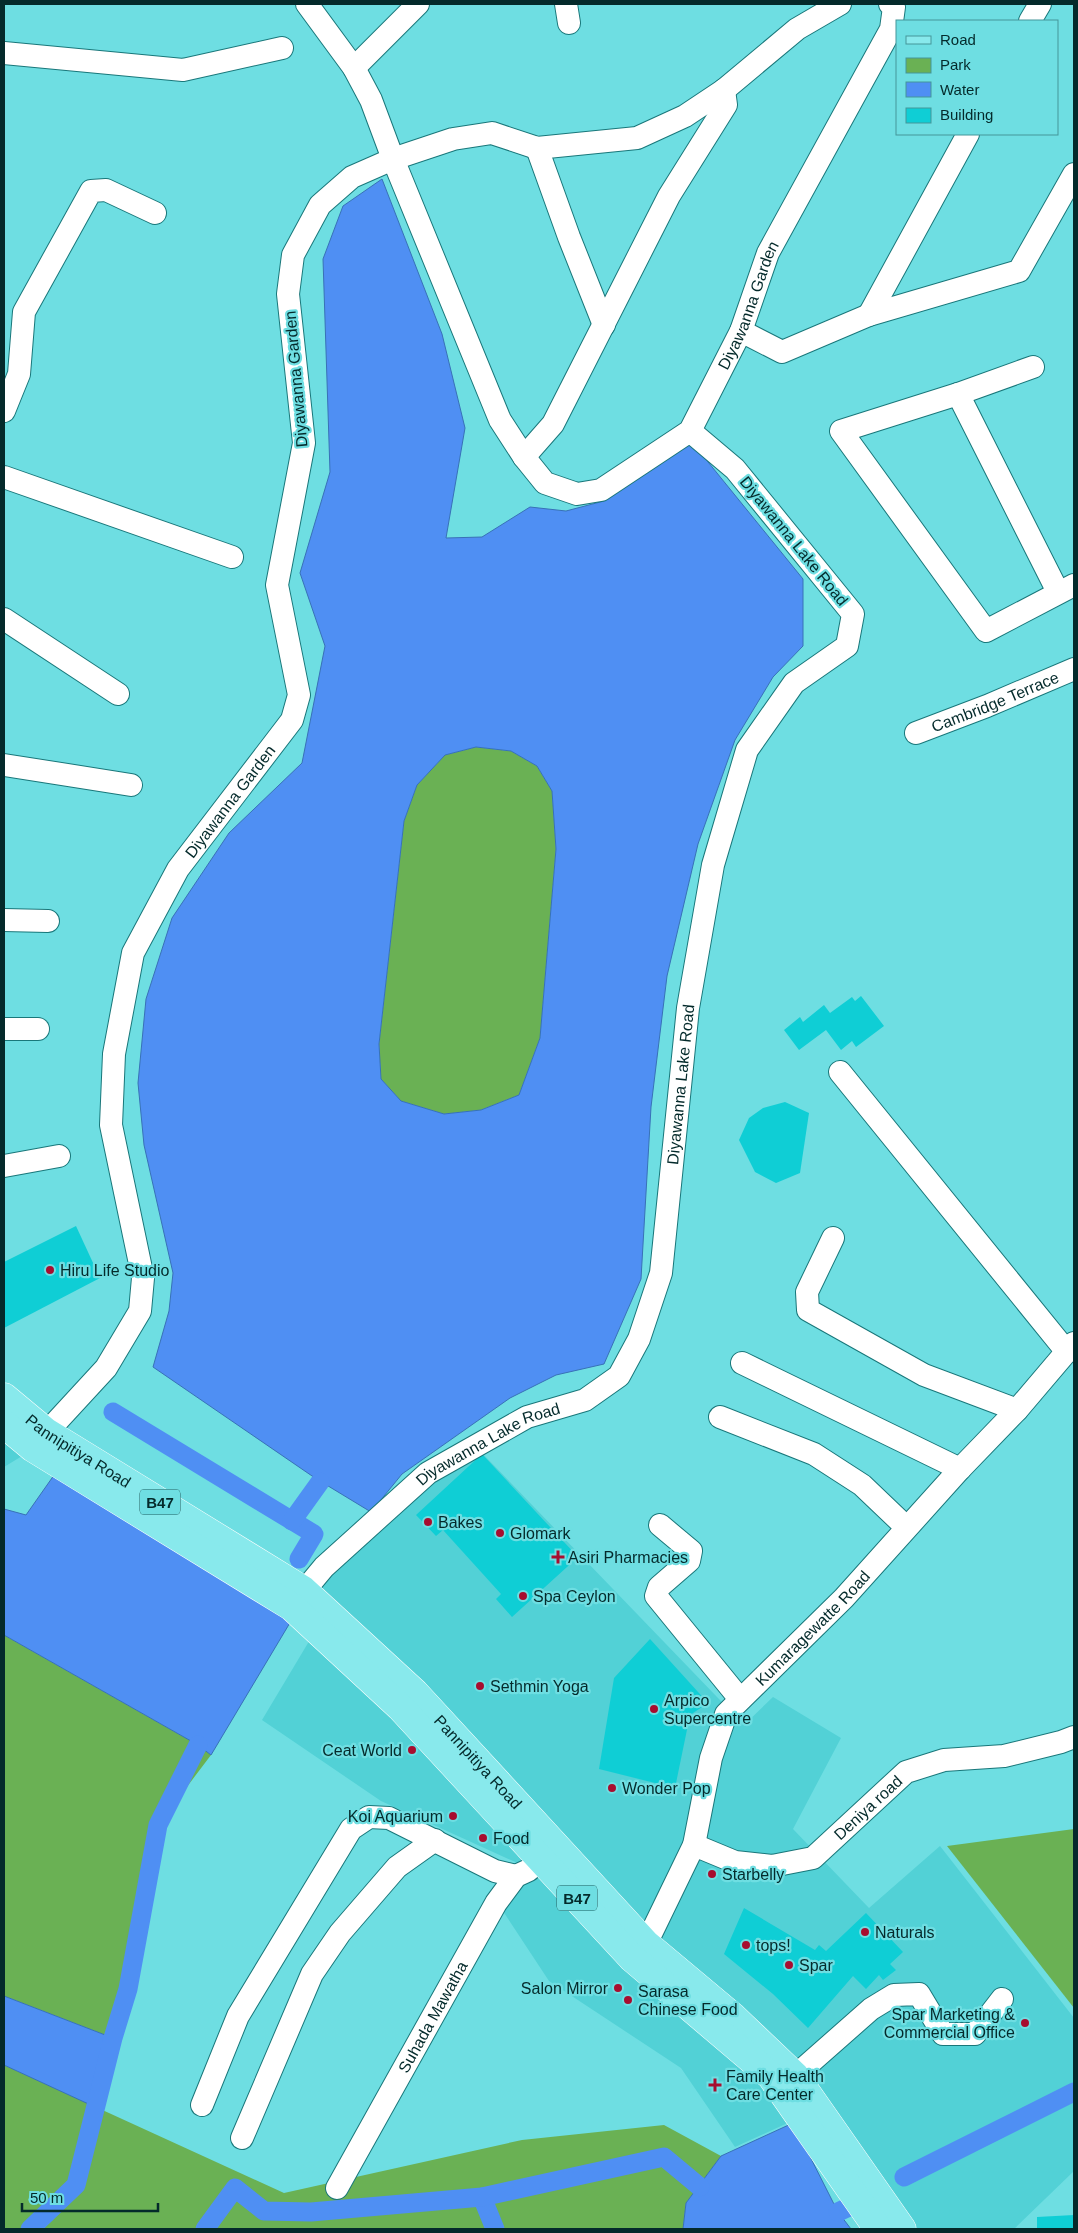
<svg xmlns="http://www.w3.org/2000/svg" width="1078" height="2233" viewBox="0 0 1078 2233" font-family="Helvetica,sans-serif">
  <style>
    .built { fill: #52d1d6 }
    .green { fill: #6ab154 }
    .water { fill: #4f8ff3; stroke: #3871b7; fill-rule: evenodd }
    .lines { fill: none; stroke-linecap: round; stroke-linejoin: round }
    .canal { stroke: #4f8ff3; stroke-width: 19 }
    .building { fill: #0fced5 }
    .minor-casing { stroke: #19777a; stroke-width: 24 }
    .major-casing { stroke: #fff; stroke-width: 29 }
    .minor { stroke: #fff; stroke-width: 22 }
    .major { stroke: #88e9ec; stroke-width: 28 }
    .poi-dot { fill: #a70d2f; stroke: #6edee2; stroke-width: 2 }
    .labels { text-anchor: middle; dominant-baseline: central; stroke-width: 4.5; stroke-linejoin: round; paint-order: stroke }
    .shield { fill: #6edee2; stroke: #246062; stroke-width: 1 }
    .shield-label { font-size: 15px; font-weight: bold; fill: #042a2b }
    .street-label { font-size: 16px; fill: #042a2b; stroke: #6edee2 }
    .poi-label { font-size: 16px; fill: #042a2b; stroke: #6edee2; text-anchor: start }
  </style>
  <rect width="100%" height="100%" fill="#6edee2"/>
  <g class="built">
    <path d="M4,1427L32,1450L4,1467Z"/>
    <path d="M481,1452L744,1725L773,1697L841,1738L793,1829L869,1908L940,1846L1074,2018V2171L1014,2229H917L806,2067L742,2006L656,1934L425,1683L318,1586L433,1479Z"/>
    <path d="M311,1638L764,2083L792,2121L735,2147L681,2068L549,1981L501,1908L524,1866L381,1801L262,1720Z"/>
  </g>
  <g class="green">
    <path d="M476,747L511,751L537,766L552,791L556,849L540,1038L519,1095L481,1110L444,1114L401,1101L381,1079L379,1044L404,821L417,785L445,755Z"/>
    <path d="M4,1635L198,1745L211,1755L158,1825L128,1989L113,2038L4,1996Z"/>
    <path d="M1074,1829V2008L947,1846Z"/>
    <path d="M4,2065L284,2193L522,2140L664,2125L721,2156L686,2203L683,2229H4Z"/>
  </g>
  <g class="water">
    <path d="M382,179L442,334L465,428L446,538L482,537L530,507L566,511L604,501L691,441L803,579V646L773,677L735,740L698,844L667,976L651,1107L641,1279L604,1364L556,1375L510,1398L402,1474L371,1512L315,1478L153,1367L169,1311L173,1273L144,1145L138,1083L146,999L172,918L229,833L302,763L325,646L300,573L330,472L323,259L343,206ZM476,747L511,751L537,766L552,791L556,849L540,1038L519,1095L481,1110L444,1114L401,1101L381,1079L379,1044L404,821L417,785L445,755Z"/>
    <path d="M59,1468L294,1616L211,1755L198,1745L4,1635V1509L26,1515Z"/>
    <path d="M4,1996L113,2038L95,2107L4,2065Z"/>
    <path d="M793,2123L838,2212L851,2229H683L686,2203L721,2156Z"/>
  </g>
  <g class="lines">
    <g class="canal">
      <path d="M113,1412L314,1534L299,1559"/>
      <path d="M292,1521L320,1482"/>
      <path d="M904,2177L1074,2092"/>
      <path d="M482,2197L495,2229"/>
      <path d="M838,2212L851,2206"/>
      <path d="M30,2229L76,2185L113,2038L128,1989L158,1825L198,1745"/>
      <path d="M205,2229L235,2188L264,2211L311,2212L482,2197L664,2157L700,2187"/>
    </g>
  </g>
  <g class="building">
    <path d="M861,996L884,1026L856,1047L852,1041L841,1050L826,1030L799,1050L784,1030L800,1017L803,1022L824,1005L830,1013L852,997L855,1001Z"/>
    <path d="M785,1102L809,1113L800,1173L776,1183L755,1172L739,1140L749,1118L763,1108Z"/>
    <path d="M76,1226L100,1278L4,1328V1262Z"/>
    <path d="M482,1454L578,1557L512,1617L496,1599L501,1594L443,1530L436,1536L416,1515Z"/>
    <path d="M650,1639L708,1703L690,1715L675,1788L599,1769L614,1678Z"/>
    <path d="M744,1908L815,1950L819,1945L826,1951L866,1913L903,1952L890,1964L896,1970L883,1980L879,1975L866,1989L853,1976L808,2028L773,1994L724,1954Z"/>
    <path d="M1074,2215V2229H1037V2217Z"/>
  </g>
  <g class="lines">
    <defs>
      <g id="minor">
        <path id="s1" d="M307,4L354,68L371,100L393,159L500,420L524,457L545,483L577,494L601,490L690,431L741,331L768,253L891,29L894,7L890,4"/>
        <path d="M566,4L569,23"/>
        <path d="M1030,21L1040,4"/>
        <path d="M4,53L183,70L282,48"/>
        <path d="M354,68L418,4"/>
        <path d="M537,148L569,237L604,325"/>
        <path d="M869,315L968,134"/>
        <path d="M741,331L782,352L869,315L1019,271L1074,174"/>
        <path d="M1033,367L958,394L841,431L986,631L1074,585"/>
        <path d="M958,394L1058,592"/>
        <path d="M4,411L19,374L24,312L91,191L106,190L155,213"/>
        <path d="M524,457L553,424L669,196L726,105L724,90"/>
        <path d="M4,477L232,557"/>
        <path d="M4,619L118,694"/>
        <path id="s2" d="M916,733L987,706L1074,669"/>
        <path d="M4,765L131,785"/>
        <path d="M4,920L48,921"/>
        <path d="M4,1029H38"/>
        <path d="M840,1072L1067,1352"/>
        <path d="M4,1166L59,1156"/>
        <path d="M833,1238L807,1292L808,1310L924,1375L1017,1410"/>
        <path d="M742,1363L960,1469"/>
        <path d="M720,1417L814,1454L862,1485L906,1527"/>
        <path id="s3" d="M35,1445L106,1368L140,1311L143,1278L111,1125L114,1054L133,953L178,869L292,720L299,695L277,585L304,443L288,294L293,255L320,205L352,177L393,159L453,139L492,133L537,148L637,138L685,116L724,90L797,29L840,4"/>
        <path d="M660,1525L691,1551L689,1561L659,1587L656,1596L740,1699"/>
        <path id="s4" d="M294,1603L324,1567L428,1473L527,1417L585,1400L619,1376L639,1339L661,1273L688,1008L713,865L747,750L794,683L847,646L853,614L735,469L690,431"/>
        <path id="s5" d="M694,1845L735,1862L772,1866L813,1858L906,1772L944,1760L1004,1756L1061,1742L1074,1737"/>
        <path id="s6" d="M634,1956L646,1944L694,1845L711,1758L726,1714L844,1598L960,1469L1017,1410L1074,1343"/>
        <path d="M795,2076L871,2009L894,1995L919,1994L943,2034H975L1002,1999"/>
        <path d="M202,2105L238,2016L351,1829L369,1817L389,1818L495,1871L516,1876"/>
        <path d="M242,2138L312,1974L340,1933L397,1867L435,1840"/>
        <path id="s7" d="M337,2188L496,1903L516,1876L529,1870"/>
      </g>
      <g id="major">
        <path id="s8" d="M4,1397L46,1432L303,1590L415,1693L646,1944L732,2016L795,2076L902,2229"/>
        <path d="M4,1424L33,1448L292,1607L400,1707L632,1958L771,2076L878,2229"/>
      </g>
    </defs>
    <use href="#minor" class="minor-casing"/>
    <use href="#major" class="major-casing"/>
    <use href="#minor" class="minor"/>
    <use href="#major" class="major"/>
  </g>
  <g class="poi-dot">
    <circle cx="50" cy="1270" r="5"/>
    <circle cx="428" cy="1522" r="5"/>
    <circle cx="500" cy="1533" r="5"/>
    <path d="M555.5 1549.5h5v5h5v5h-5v5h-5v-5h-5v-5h5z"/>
    <circle cx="523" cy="1596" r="5"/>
    <circle cx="480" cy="1686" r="5"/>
    <circle cx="654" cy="1709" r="5"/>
    <circle cx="412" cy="1750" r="5"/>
    <circle cx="612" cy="1788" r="5"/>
    <circle cx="453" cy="1816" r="5"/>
    <circle cx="483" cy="1838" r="5"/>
    <circle cx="712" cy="1874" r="5"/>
    <circle cx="865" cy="1932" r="5"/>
    <circle cx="746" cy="1945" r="5"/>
    <circle cx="789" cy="1965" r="5"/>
    <circle cx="618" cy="1988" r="5"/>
    <circle cx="628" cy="2000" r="5"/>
    <circle cx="1025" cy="2023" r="5"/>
    <path d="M712.5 2077.5h5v5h5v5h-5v5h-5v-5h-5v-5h5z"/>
  </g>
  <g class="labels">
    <g class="shield">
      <rect x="140" y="1489.5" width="40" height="25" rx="4"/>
      <rect x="557" y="1885.5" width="40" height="25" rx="4"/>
    </g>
    <g class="shield-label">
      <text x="160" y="1502">B47</text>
      <text x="577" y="1898">B47</text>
    </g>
    <g class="street-label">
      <text stroke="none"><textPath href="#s1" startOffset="842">Diyawanna Garden</textPath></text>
      <text transform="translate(296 379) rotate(-95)">Diyawanna Garden</text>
      <text transform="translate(794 541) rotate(51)">Diyawanna Lake Road</text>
      <text stroke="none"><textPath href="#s2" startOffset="85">Cambridge Terrace</textPath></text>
      <text stroke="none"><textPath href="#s3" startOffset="715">Diyawanna Garden</textPath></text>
      <text stroke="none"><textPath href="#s4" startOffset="704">Diyawanna Lake Road</textPath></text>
      <text stroke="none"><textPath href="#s4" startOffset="254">Diyawanna Lake Road</textPath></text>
      <text stroke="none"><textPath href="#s8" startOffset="92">Pannipitiya Road</textPath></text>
      <text stroke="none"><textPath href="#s6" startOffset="384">Kumaragewatte Road</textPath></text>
      <text stroke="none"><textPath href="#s8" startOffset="602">Pannipitiya Road</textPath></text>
      <text stroke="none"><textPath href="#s5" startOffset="198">Deniya road</textPath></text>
      <text stroke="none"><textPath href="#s7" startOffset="196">Suhada Mawatha</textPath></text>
    </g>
    <g class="poi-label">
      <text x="60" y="1270">Hiru Life Studio</text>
      <text x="438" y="1522">Bakes</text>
      <text x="510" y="1533">Glomark</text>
      <text x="568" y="1557">Asiri Pharmacies</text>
      <text x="533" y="1596">Spa Ceylon</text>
      <text x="490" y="1686">Sethmin Yoga</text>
      <text x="664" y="1700">Arpico<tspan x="664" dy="18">Supercentre</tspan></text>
      <text x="402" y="1750" text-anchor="end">Ceat World</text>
      <text x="622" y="1788">Wonder Pop</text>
      <text x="443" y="1816" text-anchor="end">Koi Aquarium</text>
      <text x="493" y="1838">Food</text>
      <text x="722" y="1874">Starbelly</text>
      <text x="875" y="1932">Naturals</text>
      <text x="756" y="1945">tops!</text>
      <text x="799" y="1965">Spar</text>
      <text x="608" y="1988" text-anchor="end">Salon Mirror</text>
      <text x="638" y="1991">Sarasa<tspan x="638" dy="18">Chinese Food</tspan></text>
      <text x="1015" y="2014" text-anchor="end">Spar Marketing &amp;<tspan x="1015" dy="18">Commercial Office</tspan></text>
      <text x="726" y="2076">Family Health<tspan x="726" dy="18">Care Center</tspan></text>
    </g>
  </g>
  <rect width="1078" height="2233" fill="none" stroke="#042a2b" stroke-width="10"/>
  <rect x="896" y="20" width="162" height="115" fill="#6edee2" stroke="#449699"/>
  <rect x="906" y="36" width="25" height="8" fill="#88e9ec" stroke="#449699"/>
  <text x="940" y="45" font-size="15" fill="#042a2b">Road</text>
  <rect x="906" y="58" width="25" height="15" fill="#6ab154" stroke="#449699"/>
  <text x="940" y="70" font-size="15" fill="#042a2b">Park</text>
  <rect x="906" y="82" width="25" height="15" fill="#4f8ff3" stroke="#449699"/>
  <text x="940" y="95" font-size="15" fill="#042a2b">Water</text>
  <rect x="906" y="108" width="25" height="15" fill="#0fced5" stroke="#449699"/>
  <text x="940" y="120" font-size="15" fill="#042a2b">Building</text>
  <path d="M22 2203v8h136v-8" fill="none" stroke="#042a2b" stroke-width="2.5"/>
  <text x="30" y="2203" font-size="15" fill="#042a2b" stroke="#6edee2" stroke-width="4" paint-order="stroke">50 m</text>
</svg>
